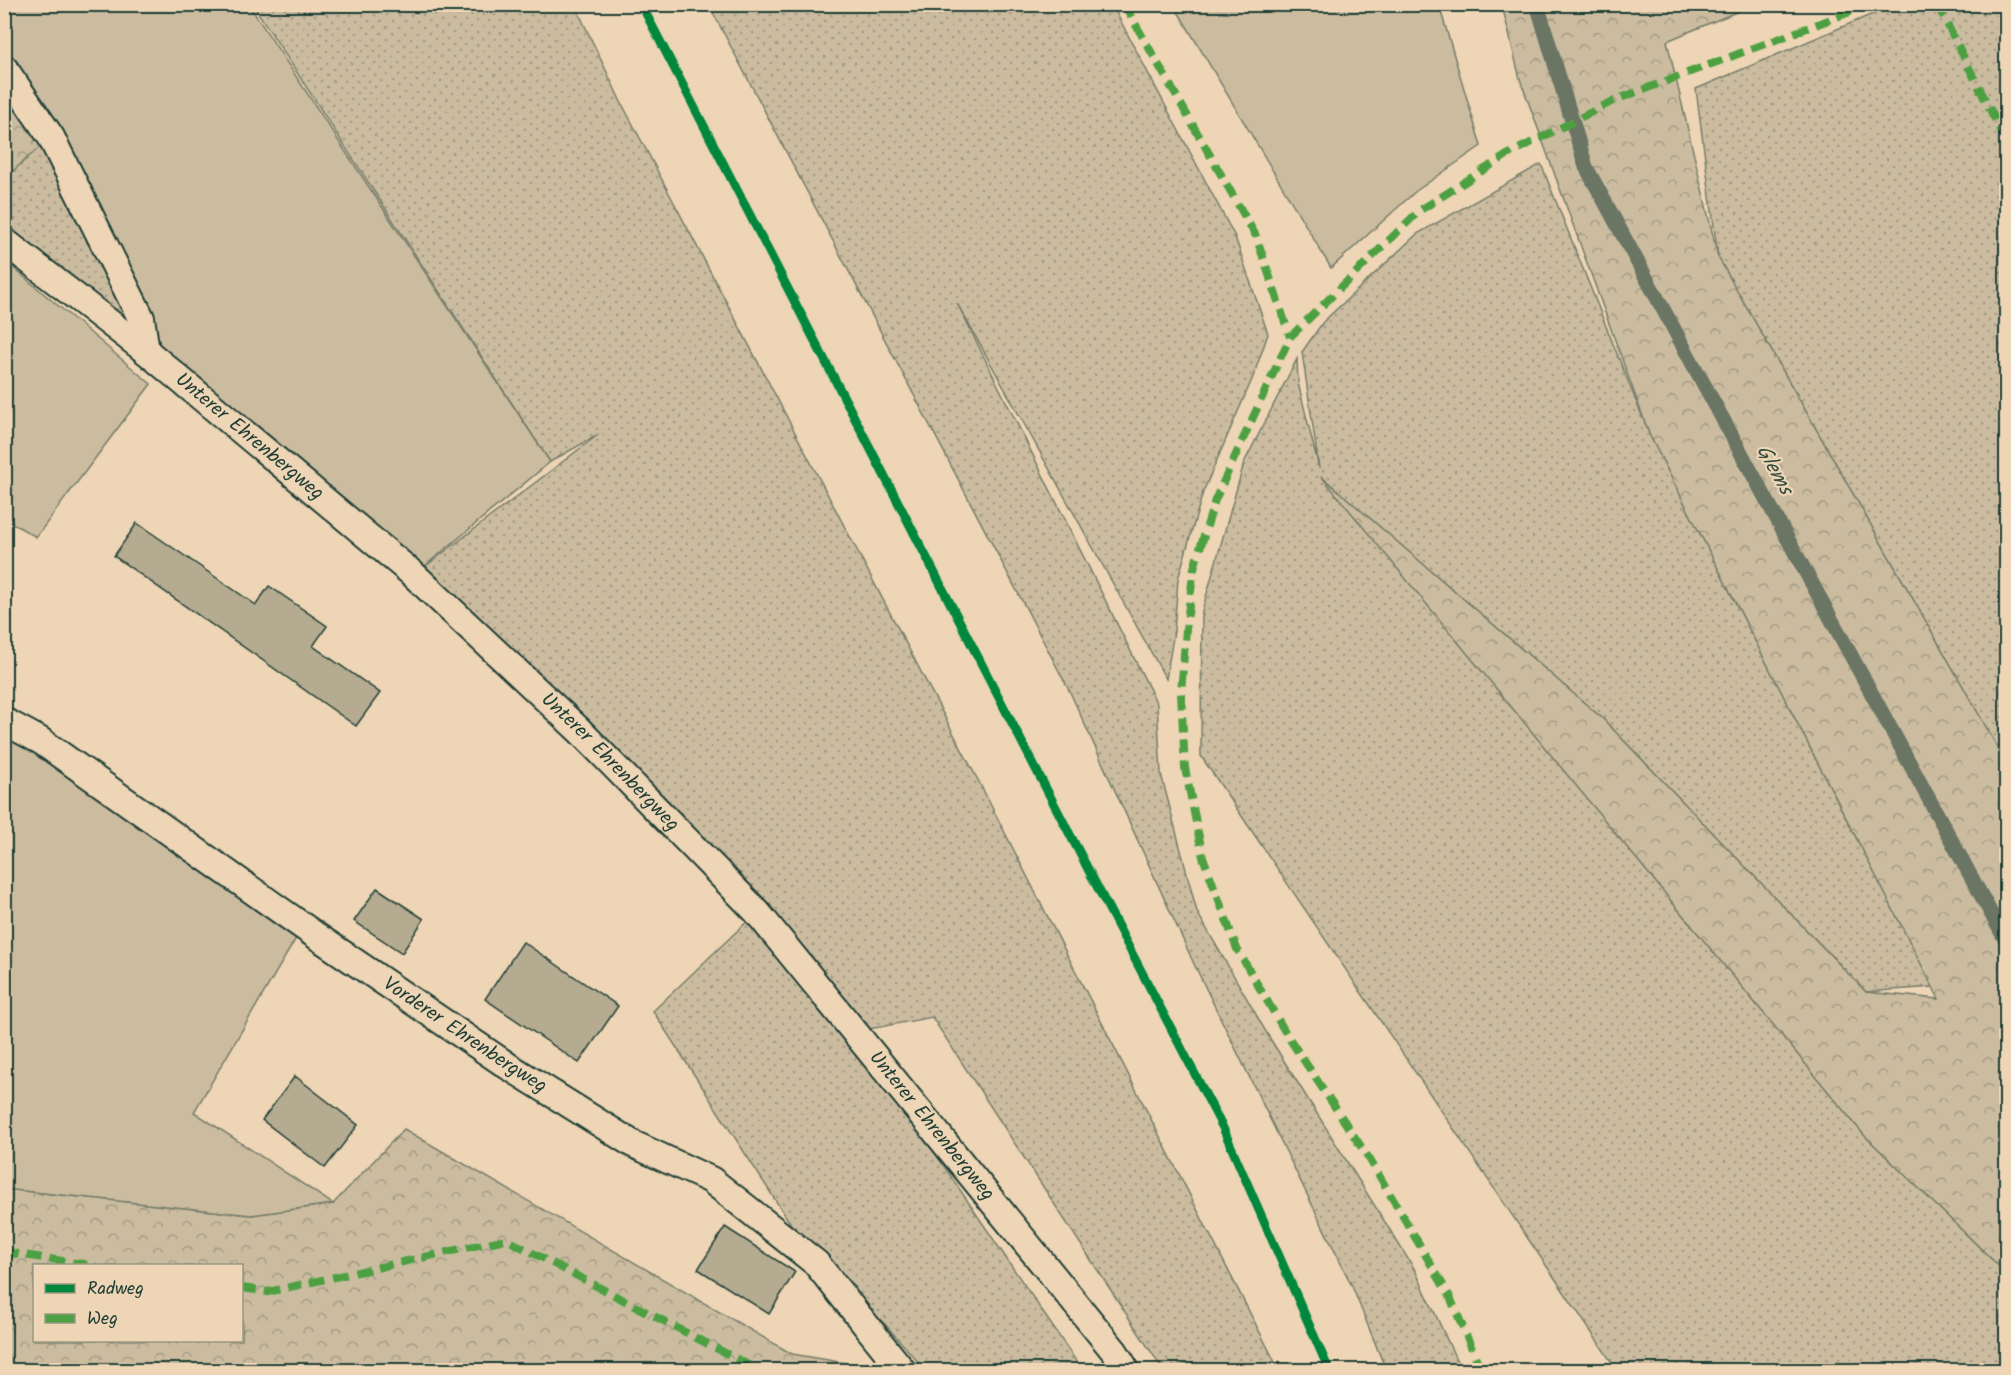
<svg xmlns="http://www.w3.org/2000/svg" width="2011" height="1375" viewBox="0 0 2011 1375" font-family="Kalam,sans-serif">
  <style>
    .grass { fill: url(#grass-dots); stroke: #757c6a; stroke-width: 1.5 }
    .forest { fill: url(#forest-crowns); stroke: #757c6a; stroke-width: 1.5; fill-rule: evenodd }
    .garden { fill: #cbbca0; stroke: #757c6a; stroke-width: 1.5 }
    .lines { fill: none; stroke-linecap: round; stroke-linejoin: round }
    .stream { stroke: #6b7564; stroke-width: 15 }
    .building { fill: #b4ab91; stroke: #1f3d34; stroke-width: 1.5 }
    .lane-casing { stroke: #1f3d34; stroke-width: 30 }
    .lane { stroke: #edd5b5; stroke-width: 26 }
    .quiet { stroke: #4da043; stroke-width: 8; stroke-dasharray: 15 8; stroke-linecap: butt }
    .cycleway-casing { stroke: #edd5b5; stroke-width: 13 }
    .cycleway { stroke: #00873e; stroke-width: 9 }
    .labels { text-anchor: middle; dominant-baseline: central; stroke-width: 4.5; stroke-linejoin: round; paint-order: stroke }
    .street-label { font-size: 20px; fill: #1f3d34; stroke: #edd5b5 }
    .water-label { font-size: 21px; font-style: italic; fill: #324b40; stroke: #edd5b5 }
  </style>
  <defs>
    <pattern id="grass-dots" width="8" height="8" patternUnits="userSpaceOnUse" patternTransform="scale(1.5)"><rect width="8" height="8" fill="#cbbca0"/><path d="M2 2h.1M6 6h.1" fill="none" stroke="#a49a83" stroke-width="1.8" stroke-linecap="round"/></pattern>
    <pattern id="forest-crowns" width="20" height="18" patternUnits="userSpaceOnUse" patternTransform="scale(1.5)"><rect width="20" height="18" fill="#cbbca0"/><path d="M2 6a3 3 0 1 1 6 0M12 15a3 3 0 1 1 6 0" fill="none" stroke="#a49a83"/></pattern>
  </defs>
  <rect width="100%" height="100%" fill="#edd5b5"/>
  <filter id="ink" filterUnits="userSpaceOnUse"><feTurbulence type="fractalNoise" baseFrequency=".0167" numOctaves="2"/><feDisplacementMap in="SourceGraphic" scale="12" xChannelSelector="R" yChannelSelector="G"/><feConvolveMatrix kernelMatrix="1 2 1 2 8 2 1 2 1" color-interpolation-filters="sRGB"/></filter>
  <g filter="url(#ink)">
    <g class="grass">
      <path d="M253,5H575L620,100L980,784L1279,1370H1163L932,1017L853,1032L1082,1370H925L885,1324L816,1263L653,1011L757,912L414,575L599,434L550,462Z"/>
      <path d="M709,5H1112L1235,237L1268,334L1253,377L1203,492L1178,579L1174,631L1166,679L957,303L1157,704L1161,774L1197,912L1269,1037L1415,1270L1461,1370H1386L1352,1286L1195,966L1070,692Z"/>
      <path d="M1894,5H2006V762L1718,257L1696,89Z"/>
      <path d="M51,137L146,351L5,241V173Z"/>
      <path d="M1541,164L1650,436L1933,987L1866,992L1603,719L1325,480L1864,1135L2006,1273V1370H1617L1201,756L1202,611L1244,463L1297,359L1298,383L1319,468L1302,352L1323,322L1417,234Z"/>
    </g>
    <g class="forest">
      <path d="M1502,5H1753L1667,41L1718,257L2006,762V1273L1864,1135L1321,476L1603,719L1866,992L1939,999L1650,436L1520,79Z"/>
      <path d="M4,68L51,137L5,178H4Z"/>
      <path d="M404,1129L792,1354L888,1370H5V1189L251,1215L333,1204ZM34,1266H242V1340H34Z"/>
    </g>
    <g class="garden">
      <path d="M4,5H249L550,462L414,575L146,351L141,317L5,75Z"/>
      <path d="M1174,5H1439L1481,146L1416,191L1331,268Z"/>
      <path d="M4,260L151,384L36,537L5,519Z"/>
      <path d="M4,723L302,928L194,1112L333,1204L251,1215L5,1189Z"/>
    </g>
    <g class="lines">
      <path class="stream" d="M1537,4L1586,167L2006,941"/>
    </g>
    <g class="building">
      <path d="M137,523L256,605L269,586L327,626L313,646L380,693L356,726L114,556Z"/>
      <path d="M377,888L424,919L402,953L354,921Z"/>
      <path d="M523,942L618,1006L579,1063L485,999Z"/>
      <path d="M295,1076L358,1125L325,1168L262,1120Z"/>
      <path d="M725,1227L795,1272L769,1314L698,1269Z"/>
    </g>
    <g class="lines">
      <defs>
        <g id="lane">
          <path d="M4,68L51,137L141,318L146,351"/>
          <path id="s1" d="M4,241L146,351L414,575L579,730L757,912L1115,1352L1126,1370"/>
          <path id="s2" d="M4,721L41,741L318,937L508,1066L633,1144L711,1180L816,1263L902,1370"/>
        </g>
      </defs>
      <use href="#lane" class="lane-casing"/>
      <use href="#lane" class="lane"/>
      <g class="quiet">
        <path d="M1124,4L1256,236L1290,337"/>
        <path d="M1937,4L2006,141"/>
        <path d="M4,1252L96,1266"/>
        <path d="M242,1288L268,1292L506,1239L758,1370"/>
        <path d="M1481,1370L1450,1297L1370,1160L1287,1035L1237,949L1203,857L1185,768L1181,693L1186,629L1194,568L1215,500L1290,337L1419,211L1507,155L1613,101L1871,4"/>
      </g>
      <defs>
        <path id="cycleway" d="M641,4L1027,752L1223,1128L1329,1370"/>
      </defs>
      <use href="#cycleway" class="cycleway-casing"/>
      <use href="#cycleway" class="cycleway"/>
    </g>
  </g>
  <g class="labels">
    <g class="street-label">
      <text stroke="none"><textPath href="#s1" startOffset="314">Unterer Ehrenbergweg</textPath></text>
      <text stroke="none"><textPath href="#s1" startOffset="800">Unterer Ehrenbergweg</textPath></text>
      <text stroke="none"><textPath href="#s2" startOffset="558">Vorderer Ehrenbergweg</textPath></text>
      <text stroke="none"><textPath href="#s1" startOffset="1286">Unterer Ehrenbergweg</textPath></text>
    </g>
    <g class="water-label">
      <text transform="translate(1774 470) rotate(61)">Glems</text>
    </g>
  </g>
  <rect width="2011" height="1375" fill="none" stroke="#edd5b5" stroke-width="24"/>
  <rect x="12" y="12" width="1987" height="1351" fill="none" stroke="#1f3d34" stroke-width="2" filter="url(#ink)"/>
  <rect x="33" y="1264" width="210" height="78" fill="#edd5b5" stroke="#9b9881" stroke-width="1.5"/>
  <rect x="45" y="1284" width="30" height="9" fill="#00873e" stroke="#9b9881" stroke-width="1.5"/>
  <text x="87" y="1294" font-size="18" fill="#1f3d34">Radweg</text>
  <rect x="45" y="1314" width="30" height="9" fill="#4da043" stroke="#9b9881" stroke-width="1.5"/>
  <text x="87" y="1324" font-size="18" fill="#1f3d34">Weg</text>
</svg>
